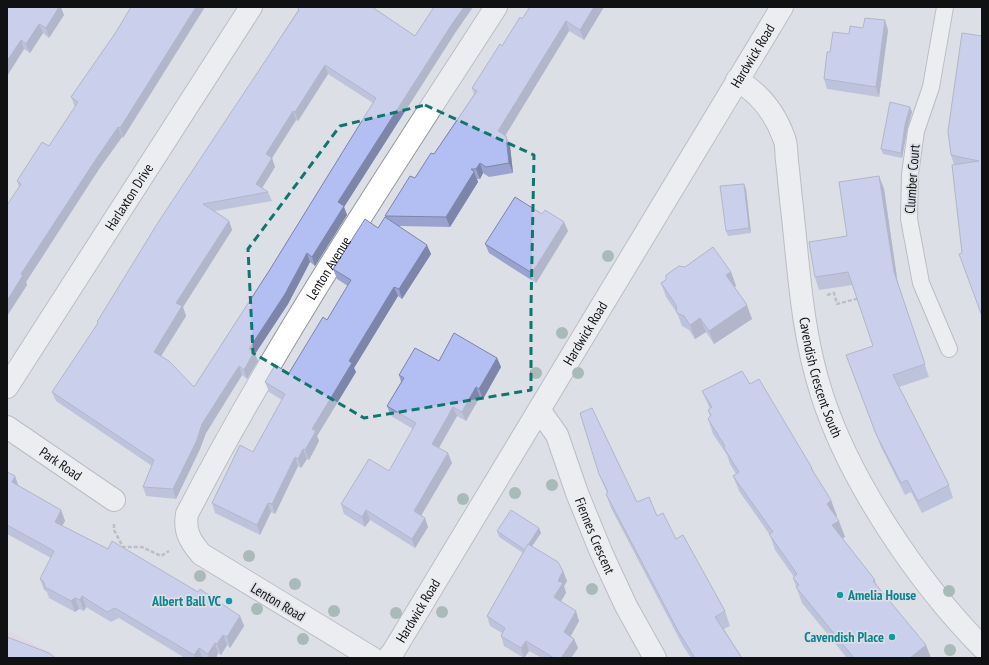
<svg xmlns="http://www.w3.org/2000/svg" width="989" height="665" viewBox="0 0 989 665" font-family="'PT Sans Narrow',sans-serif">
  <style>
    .commercial { fill: #dfcfe2 }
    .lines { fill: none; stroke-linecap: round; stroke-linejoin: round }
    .service-casing { stroke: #94969d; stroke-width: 18 }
    .minor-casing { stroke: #94969d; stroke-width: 24 }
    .path { stroke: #97999e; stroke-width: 2.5; stroke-dasharray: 4 2; stroke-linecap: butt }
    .service { stroke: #fff; stroke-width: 16 }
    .minor { stroke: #fff; stroke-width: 22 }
    .tree { fill: #6c9184 }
    .wall { fill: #9aa3d0; fill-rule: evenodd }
    .shaded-wall { fill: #7d85a9 }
    .building { fill: #b3bef2; stroke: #7d85a9; fill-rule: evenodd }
    .marked { fill: none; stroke: #0f766e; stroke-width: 3; stroke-dasharray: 8 5; stroke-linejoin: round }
    .culture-dot { fill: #0f9aa8; stroke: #dddfe6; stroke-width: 1.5 }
    .labels { text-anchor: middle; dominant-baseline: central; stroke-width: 3.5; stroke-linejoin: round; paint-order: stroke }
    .street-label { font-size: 14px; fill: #101113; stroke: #dddfe6 }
    .culture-label { font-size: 14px; font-weight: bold; fill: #0d838f; stroke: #dddfe6; text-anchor: end }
  </style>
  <rect width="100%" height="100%" fill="#dddfe6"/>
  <path class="commercial" d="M7,630L60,658H7Z"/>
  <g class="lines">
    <defs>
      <path id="service" d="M945,7L931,87L916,131L910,174L909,219L921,283L949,349"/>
      <g id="minor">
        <path id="s1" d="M737,80C761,94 775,113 784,138C787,145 786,154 787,161C789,177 790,192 792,208C799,271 802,334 822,395C850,482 918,582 982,647"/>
        <path id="s2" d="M7,387L251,7"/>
        <path id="s3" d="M540,411L557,435L577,493L601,552L626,606L655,658"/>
        <path id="s4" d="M7,427L114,500"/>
        <path id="s5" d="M372,658L201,554C190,541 184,531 187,514C278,338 389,173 496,7"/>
        <path id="s6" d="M388,658L393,652L782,7"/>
      </g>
    </defs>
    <use href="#service" class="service-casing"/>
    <use href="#minor" class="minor-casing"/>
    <g class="path">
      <path d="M827,295L834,293L837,304L860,298"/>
      <path d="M114,524V530L123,547H142L161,556L169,551"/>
    </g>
    <use href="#service" class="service"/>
    <use href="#minor" class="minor"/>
  </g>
  <g class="tree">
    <circle cx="608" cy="256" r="6"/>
    <circle cx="562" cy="333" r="6"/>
    <circle cx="536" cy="373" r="6"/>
    <circle cx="578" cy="373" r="6"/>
    <circle cx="552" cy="485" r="6"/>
    <circle cx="515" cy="493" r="6"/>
    <circle cx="463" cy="499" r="6"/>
    <circle cx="249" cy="556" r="6"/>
    <circle cx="200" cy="576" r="6"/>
    <circle cx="295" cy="584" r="6"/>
    <circle cx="592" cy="589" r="6"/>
    <circle cx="949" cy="591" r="6"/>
    <circle cx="257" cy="609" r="6"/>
    <circle cx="334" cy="611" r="6"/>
    <circle cx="442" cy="612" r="6"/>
    <circle cx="396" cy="613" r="6"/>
    <circle cx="303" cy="639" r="6"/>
    <circle cx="950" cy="650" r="6"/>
  </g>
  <g class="wall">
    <path d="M7,7L64,15L49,38L43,33L30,53L24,49L7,76Z"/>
    <path d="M299,7H375L374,8L415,36L434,7H473L455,33L344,207L347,215L315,266L310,262L288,304L255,354L258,361L247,379L242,375L206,433L200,449L176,499L146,496L143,487L152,466L56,401L52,392L98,324L97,322L298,10V9ZM328,74L373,103L269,271L194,387L161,356L186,316L183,307L232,230L229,221L215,211L272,201L268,192L262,188L275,167L272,158L296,120L298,121Z"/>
    <path d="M530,7H604L584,40L569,31L505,135L510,146L513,173L489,177L483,173L480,179H477L478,182L450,227L399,226L431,254L402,299L398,296L354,368L356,372L317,436L319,441L309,460L307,459L301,468L298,466L275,514L271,512L260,535L215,513L212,503L253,452L282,400L269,392L265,382L289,373L327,320L348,286L337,279L333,269L378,228L386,218L385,216L434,154L474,94L472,88L502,46L522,19Z"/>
    <path d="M863,28L888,30L879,97L827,89L824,79L830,52L849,34Z"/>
    <path d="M116,32L123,138L122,137L99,169L26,282L27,285L7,316L19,187L17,181L49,146L75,107L71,97Z"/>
    <path d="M982,36V316L962,253L954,165L951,155Z"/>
    <path d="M912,112L907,130L902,158L883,154L881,149Z"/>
    <path d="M879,176L884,189L898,285L929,377L899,387L949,485L953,498L922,513L911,492L905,495L881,447L846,355L873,346L853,285L819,290L815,277L847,236Z"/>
    <path d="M746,189L751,233L728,236L726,231Z"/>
    <path d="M564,222L568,231L536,283L489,253L485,244Z"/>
    <path d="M685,267L731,272L736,286L734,287L752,319L714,344L706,332L695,339L689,330L682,326L677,313L666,297L661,283Z"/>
    <path d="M497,358L501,367L483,399L480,397L466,421L457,416L439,448L452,463L421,515L428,527L415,548L370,520L365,527L344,514L341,504L389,471L413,429L391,416L387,406L401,382L399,375L439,361Z"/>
    <path d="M750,384L812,468L815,475L837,516L836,517L845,537L842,538L875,580L877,586L931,658H847L802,603L793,578L794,577L775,550L770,535L739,491L733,476L736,474L730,464L727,455L713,434L708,419L710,416L708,410L710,409L702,391Z"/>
    <path d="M7,472L18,486L61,510L65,521L62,526L108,549L198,592L240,616L244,626L230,648L227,645L221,655L218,653L216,658H185L119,618L111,622L86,607L84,611L79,609L75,612L49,598L47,592L44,590L40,579L51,558L7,534Z"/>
    <path d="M599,474L637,502L657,516L676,539L725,611L730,626L724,629L742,658H691L683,646L611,508L606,494L607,493Z"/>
    <path d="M539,528L541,533L532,546L563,571L567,581L564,586L566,593L561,601L579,621L571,636L574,639L578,648L571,658H542L529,651L524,658L504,646L501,636L502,633L490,626L487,616L523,553L499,537L497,531Z"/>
  </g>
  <g class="shaded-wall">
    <path d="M59,7H61L64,15L49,38L46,28Z"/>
    <path d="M196,7H205L123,138L120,128Z"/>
    <path d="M464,7H473L455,33L344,207L347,215L315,266L312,257L338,202L452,24Z"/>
    <path d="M594,7H604L584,40L580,30Z"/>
    <path d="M885,20L888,30L879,97L876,87Z"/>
    <path d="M566,21L569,31L502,141L498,131Z"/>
    <path d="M39,24L43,33L30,53L26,44Z"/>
    <path d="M21,40L24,49L7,76V61Z"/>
    <path d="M325,65L328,74L298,121L295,112Z"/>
    <path d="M910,107L912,112L907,130L902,158L901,153L905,125Z"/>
    <path d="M293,111L296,120L272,158L275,167L259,193L256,184L266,154Z"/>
    <path d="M118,127L122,137L99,169L26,282L27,285L7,316V301L21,274L96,159Z"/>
    <path d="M506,136L510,146L513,173L509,163Z"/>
    <path d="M480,163L483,173L480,179L476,169Z"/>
    <path d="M474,172L478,182L450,227L446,217Z"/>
    <path d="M879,176L884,189L898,285L929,377L894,272Z"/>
    <path d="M744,184L746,189L751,233L749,228Z"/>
    <path d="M229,221L232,230L183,307L186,316L158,361L154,352L176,303Z"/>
    <path d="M564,222L568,231L536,283L532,273Z"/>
    <path d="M427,245L431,254L402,299L399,289Z"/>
    <path d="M307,253L310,262L288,304L255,354L258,361L247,379L244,370L249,349Z"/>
    <path d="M731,272L736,286L731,289L726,275Z"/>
    <path d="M394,287L398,296L354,368L356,372L317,436L319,441L309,460L305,450L312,429L349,361Z"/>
    <path d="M747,305L752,319L714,344L709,331Z"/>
    <path d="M700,318L706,332L695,339L690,325Z"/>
    <path d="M497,358L501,367L483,399L479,389Z"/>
    <path d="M239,366L242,375L206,433L200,449L176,499L173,489L202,424Z"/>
    <path d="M476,387L480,397L466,421L462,412Z"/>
    <path d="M453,407L457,416L435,454L432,444Z"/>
    <path d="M303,449L307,459L301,468L298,459Z"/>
    <path d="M448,453L452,463L418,521L414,511Z"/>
    <path d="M295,457L298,466L275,514L272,504Z"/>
    <path d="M15,476L19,487L12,482Z"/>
    <path d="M831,500L837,516L832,519L827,504Z"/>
    <path d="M268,503L271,512L260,535L257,525Z"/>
    <path d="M61,510L65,521L58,532L55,522Z"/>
    <path d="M366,510L370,520L365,527L362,517Z"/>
    <path d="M425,518L428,527L415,548L412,539Z"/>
    <path d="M839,521L845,537L838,541L832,525Z"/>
    <path d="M539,528L541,533L526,555L525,550Z"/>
    <path d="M563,571L567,581L564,586L566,593L557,607L554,597L558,581Z"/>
    <path d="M82,596L86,607L84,611L80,600Z"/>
    <path d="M75,598L79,609L75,612L71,601Z"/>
    <path d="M576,611L579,621L567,642L564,632Z"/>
    <path d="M240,616L244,626L230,648L227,637Z"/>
    <path d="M223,635L227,645L221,655L217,644Z"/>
    <path d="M574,639L578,648L571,658H561Z"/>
    <path d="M526,641L529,651L524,658L521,648Z"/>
    <path d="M215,643L218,653L216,658H209L208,654Z"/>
    <path d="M926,645L931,658H910Z"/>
    <path d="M199,648L202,658H195L194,655Z"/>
  </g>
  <g class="building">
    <path d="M7,7H59L46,28L39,24L26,44L21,40L7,61Z"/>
    <path d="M131,7H196L120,128L118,127L96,159L21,274L23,275L7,301V205L21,184L17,181L42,142L49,146L78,102L71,97L116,32Z"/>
    <path d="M299,7H372L415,36L434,7H464L452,24L338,202L344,206L312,257L307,253L285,294L249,349L254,352L244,370L239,366L202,424L197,440L173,489L143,487L154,460L52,392L98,323L97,322L159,221L299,10L298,9ZM325,65L376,98L269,271L194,387L169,361L154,352L182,306L176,303L229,221L203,204L268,192L256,184L272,158L266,154L293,111L295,112Z"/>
    <path d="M530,7H594L580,30L566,21L498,131L506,136L509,163L486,167L480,163L476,169H471L474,172L446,217L385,216L410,176L415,178L431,153L434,154L477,91L472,88L500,44L502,46L520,17L522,19Z"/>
    <path d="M865,18L885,20L876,87L824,79L827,52H830L833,32L849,34L850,26L863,28Z"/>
    <path d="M962,33L982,36V316L959,254L962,253L952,165L979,161L951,155L948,131Z"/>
    <path d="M890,102L910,107L905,125L901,153L881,149Z"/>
    <path d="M879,176L894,272L925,364L893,375L949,485L918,501L907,480L901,483L876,434L846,355L873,346L848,272L815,277L809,242L847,236L839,182Z"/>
    <path d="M744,184L749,228L726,231L720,186Z"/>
    <path d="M515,197L542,214L545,210L564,222L532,273L485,244Z"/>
    <path d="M385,217L427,245L399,289L394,287L349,361L352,363L312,429L316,431L305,450L303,449L298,459L295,457L272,504L268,503L257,525L212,503L240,445L253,452L285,394L265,382L275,365L289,373L323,317L327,320L351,280L333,269L365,219L378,228Z"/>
    <path d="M713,247L731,272L726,275L747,305L709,331L700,318L690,325L684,316L677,313L676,305L661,283L666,280V275L679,266L685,267Z"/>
    <path d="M454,333L497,358L479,389L476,387L462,412L453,407L432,444L448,453L414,511L425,518L412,539L366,510L362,517L341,504L369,459L389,471L416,423L387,406L404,378L399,375L415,348L439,361Z"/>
    <path d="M742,371L750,384L759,379L812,468H811L831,500L827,504L839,521L832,525L875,580L873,581L926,645L910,658H854L796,587L799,585L793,578L797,574L769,534L773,532L733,476L739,472L724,448L725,446L708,419L711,415L708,410L712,407L702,391Z"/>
    <path d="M592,408L637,502L649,497L657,516L663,513L676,539L683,535L725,611L715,617L742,658H695L678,631L606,494L608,492L599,474L580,413Z"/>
    <path d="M7,472L15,476L12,482L61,510L55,522L108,549L112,541L198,592L200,589L240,616L227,637L223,635L217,644L215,643L208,654L199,648L194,655L115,608L107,612L82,596L80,600L75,598L71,601L45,587L44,582L40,579L54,551L7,525Z"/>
    <path d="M511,510L539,528L525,550L497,531Z"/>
    <path d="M528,544L558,562L563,571L558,581L563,583L554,597L576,611L564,632L574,639L561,658H554L526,641L521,648L501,636L505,628L487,616Z"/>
    <path d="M7,637L49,653L55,658H7Z"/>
  </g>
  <path d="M0 0H989V665H0ZM425,105L534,155L531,307V390L364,418L253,353L248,249L340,126Z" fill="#dddfe6" fill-opacity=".55" fill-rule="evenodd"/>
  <path class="marked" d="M425,105L534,155L531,307V390L364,418L253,353L248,249L340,126Z"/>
  <g class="culture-dot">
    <circle cx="840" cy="595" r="4"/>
    <circle cx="229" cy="601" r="4"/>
    <circle cx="892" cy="637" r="4"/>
  </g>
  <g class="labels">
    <g class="street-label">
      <text stroke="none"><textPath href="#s6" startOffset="704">Hardwick Road</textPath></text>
      <text transform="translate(912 179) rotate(-86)">Clumber Court</text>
      <text stroke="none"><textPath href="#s2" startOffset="226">Harlaxton Drive</textPath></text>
      <text stroke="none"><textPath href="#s5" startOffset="528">Lenton Avenue</textPath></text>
      <text stroke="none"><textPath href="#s6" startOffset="380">Hardwick Road</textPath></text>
      <text stroke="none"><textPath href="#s1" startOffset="319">Cavendish Crescent South</textPath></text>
      <text stroke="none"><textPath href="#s4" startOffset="65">Park Road</textPath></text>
      <text stroke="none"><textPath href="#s3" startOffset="137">Fiennes Crescent</textPath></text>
      <text transform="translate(278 602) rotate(31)">Lenton Road</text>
      <text stroke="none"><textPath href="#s6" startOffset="56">Hardwick Road</textPath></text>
    </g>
    <g class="culture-label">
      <text x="848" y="595" text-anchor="start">Amelia House</text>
      <text x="221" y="601">Albert Ball VC</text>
      <text x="884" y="637">Cavendish Place</text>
    </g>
  </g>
  <rect width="989" height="665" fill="none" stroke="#101113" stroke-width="16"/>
</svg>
